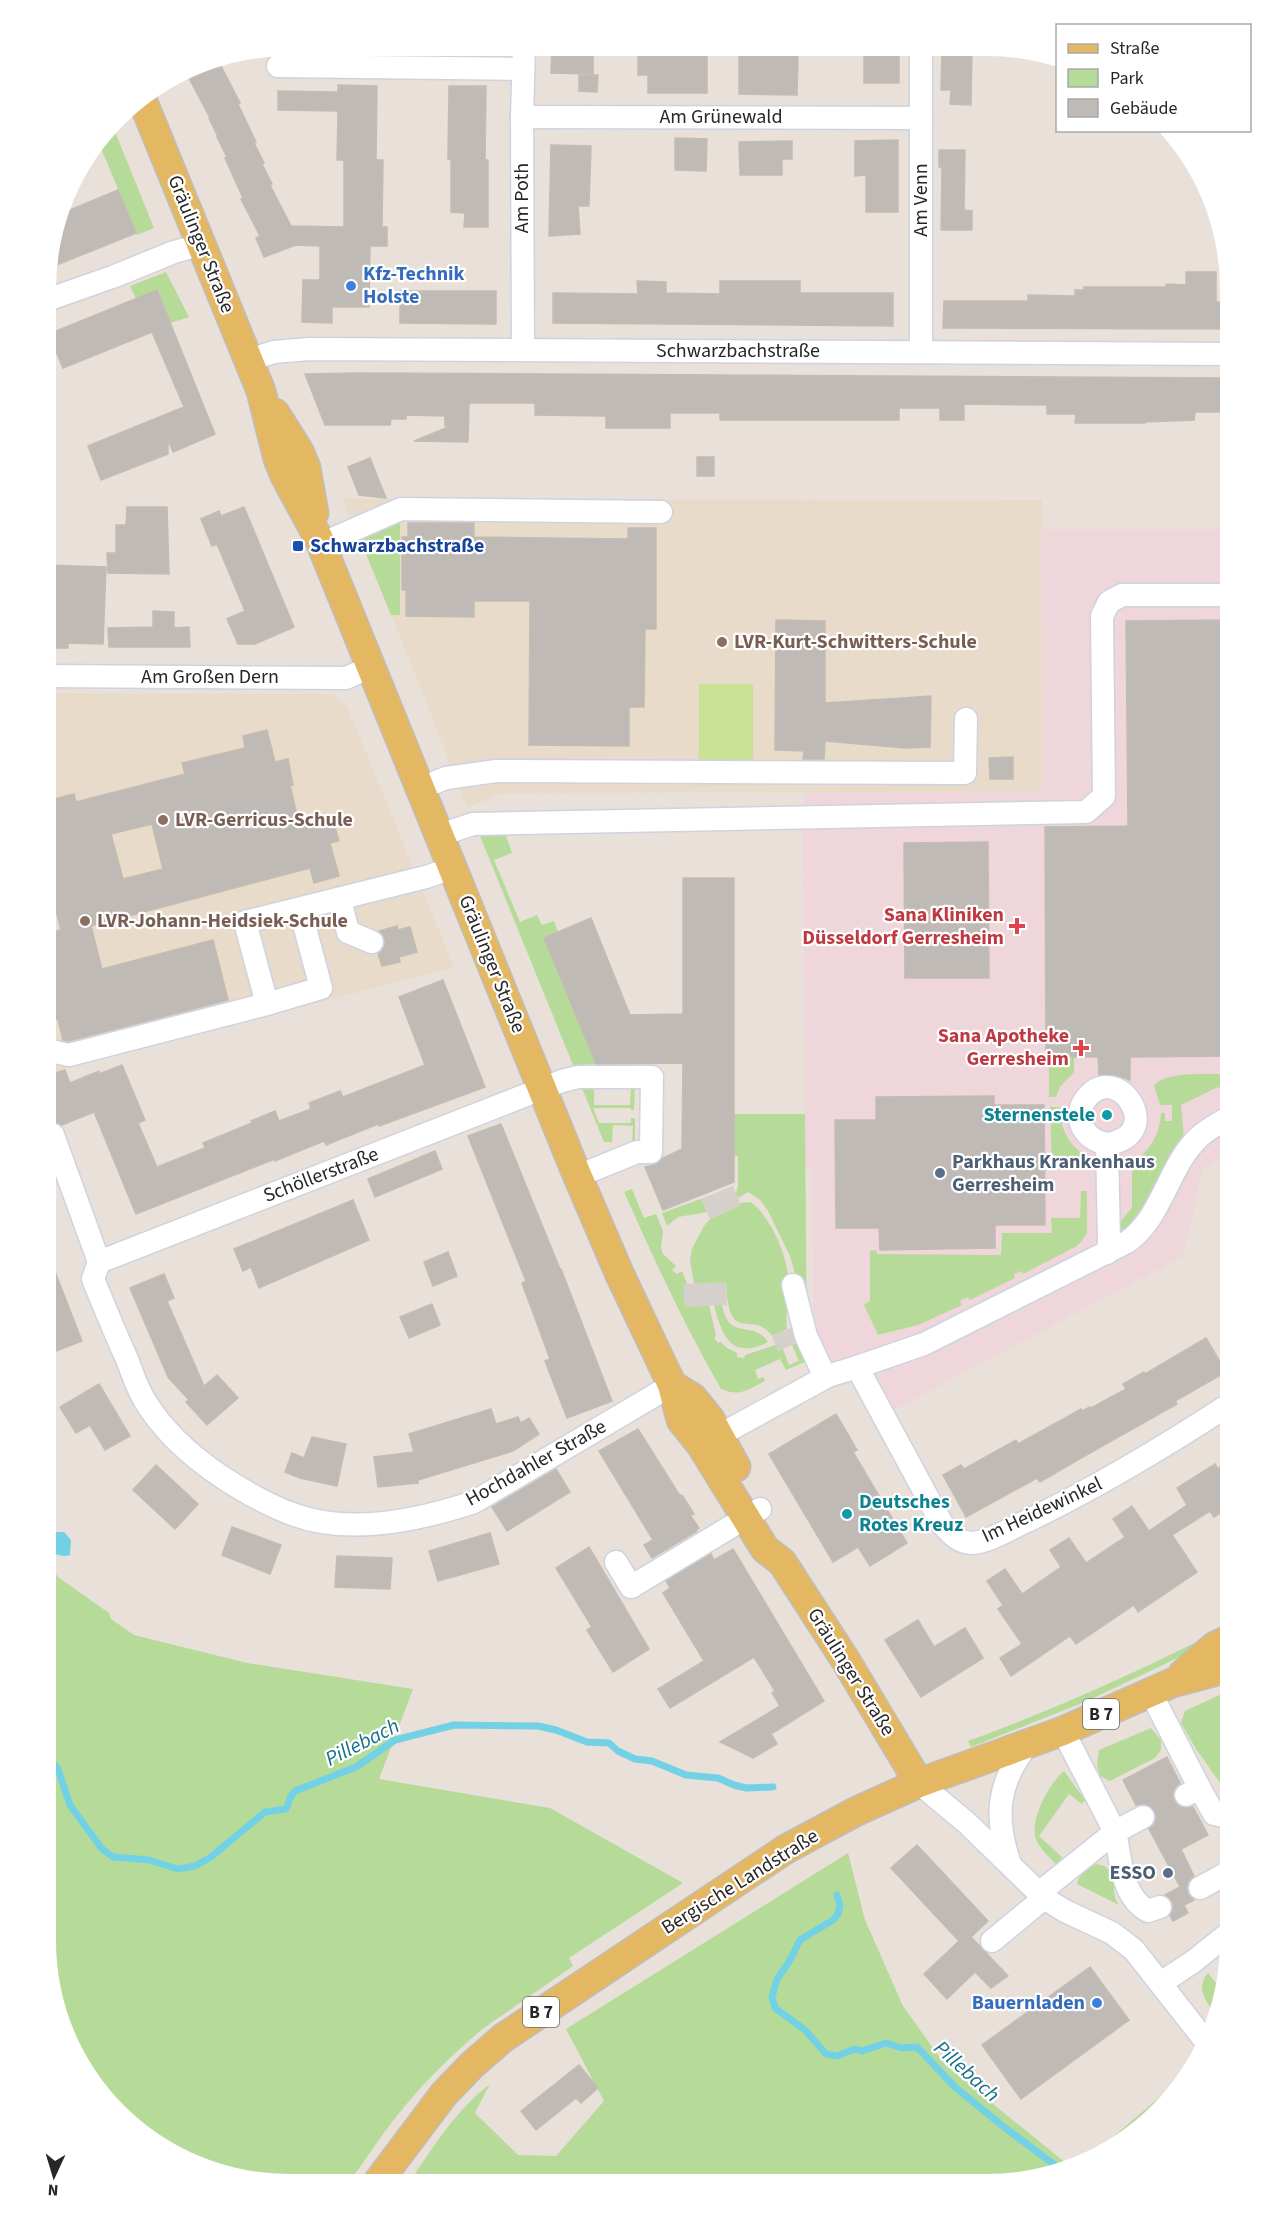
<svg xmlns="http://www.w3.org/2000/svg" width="1275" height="2230" viewBox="0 0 1275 2230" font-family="'Source Sans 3',sans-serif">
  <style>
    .education { fill: #e9dbc9 }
    .medical { fill: #efd6da }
    .green { fill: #b6db99 }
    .pitch { fill: #cae295 }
    .plaza { fill: #d5d0cb }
    .water { fill: #72d1e4 }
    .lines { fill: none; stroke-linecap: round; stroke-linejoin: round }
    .stream { stroke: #72d1e4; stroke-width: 7 }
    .building { fill: #c0bab6; stroke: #c3bcb3; stroke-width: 1.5; fill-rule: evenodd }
    .minor-tunnel { stroke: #c1bbb5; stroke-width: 22; stroke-dasharray: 22 11; stroke-linecap: butt }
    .minor-casing { stroke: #ced3df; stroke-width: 25 }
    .major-casing { stroke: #bebebe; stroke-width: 31 }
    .minor { stroke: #fff; stroke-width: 22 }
    .major { stroke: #e4b862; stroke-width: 28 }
    .shop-dot { fill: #3f7fe0; stroke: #fff; stroke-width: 2 }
    .transit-dot { fill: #1a4fb4; stroke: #fff; stroke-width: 2 }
    .education-dot { fill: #8d6e63; stroke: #fff; stroke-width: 2 }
    .health-dot { fill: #e0444e; stroke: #fff; stroke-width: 2 }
    .culture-dot { fill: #0f9aa8; stroke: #fff; stroke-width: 2 }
    .service-dot { fill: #5c6f8a; stroke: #fff; stroke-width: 2 }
    .labels { text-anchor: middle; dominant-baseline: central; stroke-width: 4.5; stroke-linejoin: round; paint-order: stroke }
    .shield { fill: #fff; stroke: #686868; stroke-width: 1.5 }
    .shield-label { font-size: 18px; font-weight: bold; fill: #272727 }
    .street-label { font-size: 20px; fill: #272727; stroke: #fff }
    .shop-label { font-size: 20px; font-weight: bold; fill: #366cbe; stroke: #fff; text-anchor: start }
    .transit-label { font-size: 20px; font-weight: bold; fill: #164399; stroke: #fff; text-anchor: start }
    .education-label { font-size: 20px; font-weight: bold; fill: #785e54; stroke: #fff; text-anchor: start }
    .health-label { font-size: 20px; font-weight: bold; fill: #be3a42; stroke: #fff; text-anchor: end }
    .culture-label { font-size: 20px; font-weight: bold; fill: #0d838f; stroke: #fff; text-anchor: end }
    .service-label { font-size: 20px; font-weight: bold; fill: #4e5e75; stroke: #fff; text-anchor: start }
    .water-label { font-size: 21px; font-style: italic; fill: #176f8a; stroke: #fff }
  </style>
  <rect width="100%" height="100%" fill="#e8e0d9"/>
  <g class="education">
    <path d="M288,45L512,46V54L495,60L225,57Z"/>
    <path d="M343,499L1042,500V792L502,793L467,808L413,668Z"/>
    <path d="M47,693L329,694L347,706L454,967L46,1074Z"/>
  </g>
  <path class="medical" d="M1041,529H1230V1151L1203,1169L1183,1256L890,1412L824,1354L814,1333L812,1169H805L803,840L805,792H1042Z"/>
  <g class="green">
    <path d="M116,134L154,228L137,235L99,143Z"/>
    <path d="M166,272L189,317L170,323L157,290L136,299L130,286Z"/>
    <path d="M400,516V615H391L360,539Z"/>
    <path d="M480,836H506L512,853L494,860L520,922L537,915L542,925L554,921L558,932L544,938L596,1064L573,1065Z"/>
    <path d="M1049,1057H1074V1072L1060,1087L1056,1097H1049Z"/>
    <path d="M1230,1074V1100L1218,1087L1181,1105L1184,1137L1137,1219L1125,1231L1121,1229L1119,1223L1132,1208V1163C1150,1151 1160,1135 1161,1113H1165V1121H1172V1105H1160L1154,1086C1165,1070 1210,1075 1230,1074Z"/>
    <path d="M582,1088H594V1105H630L631,1088L635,1089L634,1110H631V1108H593L599,1123H631V1118H635V1142L632,1143L633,1126L613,1125L612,1142H604Z"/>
    <path d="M1050,1107H1060C1060,1129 1068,1144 1086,1156L1087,1169L1052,1168Z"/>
    <path d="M734,1114H805L807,1361L786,1370L780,1359L755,1370L758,1379L763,1377L765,1381C747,1390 741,1397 721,1389C684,1325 654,1259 624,1192L632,1189L644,1218L656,1214L663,1231L661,1248L663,1254L676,1266L672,1270L677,1274L682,1271L687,1284H684L685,1306H709L716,1335L714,1338L718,1343L721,1342L727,1348L737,1353V1357L744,1358L745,1355L776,1345L778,1351L783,1349L789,1365L799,1361L792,1345L798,1342L794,1270L790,1256L768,1211L760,1200L748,1192L738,1198L736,1193L738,1187V1156H734Z"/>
    <path d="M1081,1191H1087V1233L1081,1242L1075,1247L1023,1274L1022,1271L1014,1274L1015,1278L970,1300L968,1297L960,1301L962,1305L918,1325L878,1335L864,1305L870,1301V1251L876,1250L877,1254L1001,1255L1002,1233H1052L1051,1218H1080Z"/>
    <path d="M701,1199L707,1212L678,1217L667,1226L662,1213Z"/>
    <path d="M751,1202C771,1218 786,1252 788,1277C790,1295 785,1311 787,1329L772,1336C752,1308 729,1348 726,1283L694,1284L690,1260L692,1249L704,1226L710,1219L741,1205L740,1203Z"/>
    <path d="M714,1305H722C729,1342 753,1319 768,1342C732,1360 722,1337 714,1305Z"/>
    <path d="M45,1556L58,1577L109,1613L111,1619L134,1635L247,1663L413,1689L379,1779L550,1808L683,1883L569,1958L573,1966L481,2030C452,2055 424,2082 400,2112C381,2135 366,2160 348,2183H256L195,2166L128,2125L86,2077L58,2020L45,1942Z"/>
    <path d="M1225,1628L1228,1634L1087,1701L971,1747L968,1741C1056,1709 1141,1670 1225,1628Z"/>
    <path d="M1230,1690V1797L1196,1749L1181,1723L1185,1711Z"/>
    <path d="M1151,1728L1161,1740V1750L1155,1758L1110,1781L1100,1776L1097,1766L1099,1750Z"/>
    <path d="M1064,1771L1085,1800L1082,1804L1069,1794L1039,1836L1062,1857L1057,1865C1050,1858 1040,1849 1036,1839C1029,1820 1050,1782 1064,1771Z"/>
    <path d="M848,1853L865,1920L903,2006L945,2065L1072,2168L1065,2172L987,2185L409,2183C433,2147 455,2111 490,2084L475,2113L518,2155L556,2156L604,2101L566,2029Z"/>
    <path d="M1096,1864C1124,1868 1107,1891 1119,1905L1077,1884C1078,1875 1089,1868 1096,1864Z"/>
    <path d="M1208,1973L1222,1991L1216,2014C1206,2002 1195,1988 1208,1973Z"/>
    <path d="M1190,2071L1180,2090L1135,2135L1084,2162Z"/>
  </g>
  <path class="pitch" d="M699,684H753V766L699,765Z"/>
  <g class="plaza">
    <path d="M733,1186L741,1205L710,1219L701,1199Z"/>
    <path d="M726,1282L727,1305L685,1307L683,1284Z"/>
    <path d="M793,1327L799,1342L778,1351L772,1336Z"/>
  </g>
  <path class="water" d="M52,1532H64L71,1540L70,1555C61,1558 53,1553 45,1548V1536Z"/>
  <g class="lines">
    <g class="stream">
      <path d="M45,1754L58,1769L70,1805L102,1849L113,1857L149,1860L178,1869L195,1866L211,1857L265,1812L286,1809L291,1796L295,1791L356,1767L395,1740L454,1725L538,1726L556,1730L587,1742L609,1743L618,1751L635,1759L652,1761L686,1775L718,1778L734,1785L746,1788L773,1787"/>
      <path d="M837,1895L840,1906L838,1914L833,1920L800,1940L789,1962L777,1979L772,1997L775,2008L805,2030L826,2054L837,2056L855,2049L862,2051L886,2043L902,2048L917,2047L956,2088L1004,2127L1064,2172"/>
    </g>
  </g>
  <g class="building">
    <path d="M552,47H593V74L551,73Z"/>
    <rect x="864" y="49" width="35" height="34"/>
    <path d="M942,49H972L971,105L950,104L951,90H941Z"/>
    <path d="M739,52L798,53L797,95L739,94Z"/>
    <path d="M638,55H707V93H648V75H638Z"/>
    <path d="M195,64H220L240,103L238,104L256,142L254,143L264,163L262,164L272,184L270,185L291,226L344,227V160H337L338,111L278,110V91L338,92V85L377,86L376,160H383L382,227H387V246H370L369,307H332V323L302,322L303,280H320V246L296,245L264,257L256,238L260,236L241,199L243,198L225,158L227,157L217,137H218L209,118H210L189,78V67Z"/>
    <path d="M579,75H598L597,92L579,91Z"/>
    <path d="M449,86H486L485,160H488V227H464L465,213L451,212V160L448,159Z"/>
    <path d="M675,138L707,139L706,171L675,170Z"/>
    <path d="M898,140V212H866V175L855,176V141Z"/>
    <path d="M792,141V159H782V175H740L739,142Z"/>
    <path d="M551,145L591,146L589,206H578L580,234L549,236Z"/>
    <path d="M939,150H965L964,210L972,211V230H941L942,167H939Z"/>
    <path d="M118,190L136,233L47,269V257L60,214Z"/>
    <path d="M1186,272H1216V302H1230V329L943,328L944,301H1028V295L1075,296V290H1084V287H1166V284L1186,285Z"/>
    <path d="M637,281L666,282V293L720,294V281H800V293H893V326L553,323V293L638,294Z"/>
    <path d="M157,290L215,434L173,452L168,439V454L101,480L88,446L184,407L152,332L63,368L49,334Z"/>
    <path d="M400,291H496V324L400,323Z"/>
    <path d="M359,373L1230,378V412H1195L1194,420L1145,422V423H1075L1076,414H1047V405L964,404V420H940V408H899V420H720V413H670V428H606V416L535,415V403H469L468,442L414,441L451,426H445V416L406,415V419H391L390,425H325L305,374Z"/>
    <rect x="697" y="457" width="17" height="19"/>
    <path d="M370,458L386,498L359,495L348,467Z"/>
    <path d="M127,507H167L169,574L108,573L107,553H116V525H126Z"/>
    <path d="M244,507L294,627L255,644H238L227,619L245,611L217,544L212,546L201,519L219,511L221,516Z"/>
    <path d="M408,523H474V537L628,539V528H656V629H645L644,707H629V746L529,745L530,601H474V617L406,616V590H402V537H408Z"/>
    <path d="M47,565L106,567L103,644L68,643V648H49V643H47Z"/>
    <path d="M153,611L174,612V628L189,627L190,647H109L108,628L153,627Z"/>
    <path d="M776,620L825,621V703L931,696L930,747L905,748L825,741L824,759H803L804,751L775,750Z"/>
    <path d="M1230,620V1056L1130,1057V1080L1115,1075H1099L1098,1057H1046L1045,827L1128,826L1126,621Z"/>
    <path d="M267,730L275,762L288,759L293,785H290L299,824L332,816L339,841L330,843L339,876L314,883L310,868L91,926L102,969L213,940L228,1000L69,1041L63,1040L58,1019L46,1022V934L61,930L46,871V801L74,794L76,802L185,774L182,763L245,748L243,736ZM152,824L163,869L123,879L111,834Z"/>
    <path d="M1013,757V779H990L989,758Z"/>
    <path d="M988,842L989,978H905L904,843Z"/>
    <path d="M683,878H734V1182L663,1210L645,1167L657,1164L663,1158L682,1149L683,1063L596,1064L544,938L591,918L630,1015L683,1014Z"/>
    <path d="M397,926L398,930L410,927L417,952L399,957L400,962L382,966L378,954L384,948L385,941L383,934L379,931Z"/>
    <path d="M443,980L485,1087L379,1126L378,1124L326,1145L324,1141L275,1161V1159L136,1214L94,1112L62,1125L56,1122L46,1097V1076L65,1070L70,1083L99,1071V1074L122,1065L145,1120L138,1123L157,1167L205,1148L203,1143L252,1123L251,1121L275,1111L279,1121L311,1109L309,1103L340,1091L343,1097L425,1065L399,997Z"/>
    <path d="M994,1096V1105H1044L1045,1225H995V1248L880,1250L879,1228H836L835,1120H876V1097Z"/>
    <path d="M501,1124L560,1269H561L612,1401L567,1418L545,1361L550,1359L522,1283L526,1281L468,1136Z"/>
    <path d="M435,1151L442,1169L375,1197L368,1179Z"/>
    <path d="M353,1200L369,1240L259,1288L251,1267L243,1271L234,1249Z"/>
    <path d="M47,1251L82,1341L46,1355V1252Z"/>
    <path d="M448,1252L457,1276L433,1286L424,1262Z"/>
    <path d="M164,1274L174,1298L167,1301L204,1386L217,1375L238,1398L207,1425L186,1402L189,1400L168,1377L130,1288Z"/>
    <path d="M432,1304L440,1325L409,1338L400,1317Z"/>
    <path d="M1206,1338L1226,1372L1175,1401L1177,1404L1081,1458L1040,1482L1037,1478L966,1517L943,1475L961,1465L964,1469L1016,1440L1018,1444L1081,1409L1082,1411L1090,1407L1091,1408L1126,1389L1123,1384L1144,1372L1145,1374Z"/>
    <path d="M99,1384L130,1436L105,1450L90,1425L76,1433L60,1407Z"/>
    <path d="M491,1409L496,1424L518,1417L521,1423L529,1418L539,1434L513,1451L418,1480V1483L378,1487L374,1457L414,1452L409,1434Z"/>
    <path d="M836,1414L857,1450L853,1452L907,1543L870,1566L858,1547L833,1562L769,1454Z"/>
    <path d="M638,1429L680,1496L682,1495L694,1514L690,1515L699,1528L696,1529L697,1531L652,1558L644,1545L653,1540L599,1451Z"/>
    <path d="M312,1437L346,1444L337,1486L300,1478L285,1472L292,1453L304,1458Z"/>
    <path d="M1230,1457V1507L1214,1517L1210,1511L1172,1535L1197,1572L1138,1612L1134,1605L1076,1644L1070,1636L1011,1676L1000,1658L1022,1644L998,1609L1003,1605L987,1581L1005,1569L1022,1594L1061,1567L1050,1550L1069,1538L1086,1563L1125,1537L1113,1519L1132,1506L1149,1531L1187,1505L1177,1488L1215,1464L1218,1469Z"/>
    <path d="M156,1465L198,1504L175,1529L133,1490Z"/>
    <path d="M556,1469L570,1492L507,1531L492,1507Z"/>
    <path d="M232,1527L281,1545L270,1574L222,1555Z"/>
    <path d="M490,1533L499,1564L438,1581L429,1551Z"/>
    <path d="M589,1547L649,1649L613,1672L587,1630L592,1627L556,1568Z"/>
    <path d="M733,1549L824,1701L771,1734L777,1744L753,1758L720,1742L780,1706L772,1693L775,1691L754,1657L670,1708L658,1689L704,1661L663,1593L670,1588L666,1581L711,1554L714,1560Z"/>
    <path d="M337,1556L392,1558L390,1589L335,1587Z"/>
    <path d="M918,1620L934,1647L965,1628L983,1658L921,1697L885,1640Z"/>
    <path d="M1167,1757L1180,1783L1173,1793L1174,1801L1184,1808L1193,1807L1208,1835L1181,1849L1194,1876L1189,1881L1187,1887L1189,1895L1194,1900L1184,1905L1188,1913L1173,1921L1170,1916L1173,1910V1903L1165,1895L1180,1887L1149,1829L1155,1824V1811L1150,1805L1143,1804L1136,1805L1123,1780Z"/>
    <path d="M917,1845L988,1921L971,1937L1008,1976L991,1988L975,1972L947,1999L924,1974L959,1941L891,1868Z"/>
    <path d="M1090,1967L1129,2020L1021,2099L982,2045Z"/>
    <path d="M579,2065L598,2088L581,2103L576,2098L536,2130L521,2111Z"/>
  </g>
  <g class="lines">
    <path class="minor-tunnel" d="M1143,1817L1186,1795"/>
    <defs>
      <g id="minor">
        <path d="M278,66L523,69"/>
        <path d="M522,117L921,118"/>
        <path d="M47,300L115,276L174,252L200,245"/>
        <path d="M523,350L522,117L524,46"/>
        <path d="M921,351V49"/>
        <path d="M248,360L274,352L309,349L1230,354"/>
        <path d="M321,544L401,509L661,512"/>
        <path d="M47,676L346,678L371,667"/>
        <path d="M421,788L446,778L496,771L965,773L966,719"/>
        <path d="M440,835L473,824L1086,812L1104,796L1102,616L1109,602L1122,595H1230"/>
        <path d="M340,900L348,932L372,942"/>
        <path d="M267,1004L245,922L426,877L453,868"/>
        <path d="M46,1050L69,1055L267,1004L321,988L300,909"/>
        <path d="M53,1135L99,1262L93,1279C104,1306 115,1333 127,1359C132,1373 137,1388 145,1401C164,1432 192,1457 222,1477C245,1492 269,1506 295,1515C350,1535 420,1520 474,1502L672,1385"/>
        <path d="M1107,1253L1109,1242L1107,1144C1169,1135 1116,1057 1085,1100C1071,1120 1087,1141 1107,1144"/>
        <path d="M99,1262L562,1081L578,1077H652L651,1152H637L578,1176"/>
        <path d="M793,1285L806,1336L825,1377"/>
        <path d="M857,1367L924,1344L1127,1242C1162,1218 1168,1167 1198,1138C1207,1129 1219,1123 1230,1117"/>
        <path d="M705,1443L828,1376L857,1367L942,1524C951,1533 958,1543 972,1543C990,1542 1011,1528 1027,1521C1098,1487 1164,1447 1230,1404"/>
        <path d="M616,1562L631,1587L760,1509"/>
        <path d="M1151,1693L1200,1789L1186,1795"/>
        <path d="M1063,1731L1115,1832L1143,1817"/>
        <path d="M919,1783L968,1824L1044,1898L1065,1911L1112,1933L1134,1950L1207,2043"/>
        <path d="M1200,1789L1214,1814L1228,1817L1229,1820"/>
        <path d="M1010,1864C994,1817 997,1783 1028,1744"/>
        <path d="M1200,1888L1229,1872"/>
        <path d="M1039,1893L1115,1832C1121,1859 1121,1896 1148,1911L1160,1907"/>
        <path d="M992,1941L1044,1898"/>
        <path d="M1161,1983L1194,1961L1229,1933"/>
      </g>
      <g id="major">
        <path d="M141,97L261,391L278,459L285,476L319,539L575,1170L620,1275L672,1385L681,1420L701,1445L765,1549L782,1562L846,1661L919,1783"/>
        <path d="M275,413L299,451L306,468L314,513"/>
        <path d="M672,1385L693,1398L710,1419L736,1467"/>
        <path d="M1183,1674L1215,1646L1230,1639"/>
        <path d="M377,2183L444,2094L472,2065L503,2038L786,1849L857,1811L919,1783L1063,1731L1172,1683L1213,1672L1230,1662"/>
      </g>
    </defs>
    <use href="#minor" class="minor-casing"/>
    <use href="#major" class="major-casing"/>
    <use href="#minor" class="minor"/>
    <use href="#major" class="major"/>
  </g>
  <g class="shop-dot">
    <circle cx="351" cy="286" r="6"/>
    <circle cx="1097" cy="2003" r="6"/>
  </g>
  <rect class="transit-dot" x="292" y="540" width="12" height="12" rx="3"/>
  <g class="education-dot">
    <circle cx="722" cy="642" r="6"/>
    <circle cx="163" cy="820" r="6"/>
    <circle cx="85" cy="921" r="6"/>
  </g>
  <g class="health-dot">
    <path d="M1014 917h6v6h6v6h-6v6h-6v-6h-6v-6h6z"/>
    <path d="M1078 1039h6v6h6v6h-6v6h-6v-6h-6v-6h6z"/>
  </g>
  <g class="culture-dot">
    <circle cx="1107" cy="1115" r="6"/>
    <circle cx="847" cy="1514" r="6"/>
  </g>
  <g class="service-dot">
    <circle cx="940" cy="1173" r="6"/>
    <circle cx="1168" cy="1873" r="6"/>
  </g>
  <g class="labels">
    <g class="shield">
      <rect x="1083" y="1699" width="36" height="30" rx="4.5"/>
      <rect x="523" y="1997" width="36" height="30" rx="4.5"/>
    </g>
    <g class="shield-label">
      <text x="1101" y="1714">B 7</text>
      <text x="541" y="2012">B 7</text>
    </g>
    <g class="street-label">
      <text x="721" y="117">Am Grünewald</text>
      <text transform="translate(522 198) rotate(-90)">Am Poth</text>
      <text transform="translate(921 200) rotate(-90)">Am Venn</text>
      <text transform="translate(201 244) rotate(68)">Gräulinger Straße</text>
      <text x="738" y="351">Schwarzbachstraße</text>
      <text x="210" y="677">Am Großen Dern</text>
      <text transform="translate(492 964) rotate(68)">Gräulinger Straße</text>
      <text transform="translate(321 1175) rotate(-21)">Schöllerstraße</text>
      <text transform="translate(536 1463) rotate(-29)">Hochdahler Straße</text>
      <text transform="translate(1042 1510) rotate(-25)">Im Heidewinkel</text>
      <text transform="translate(851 1672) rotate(58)">Gräulinger Straße</text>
      <text transform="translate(740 1882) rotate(-32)">Bergische Landstraße</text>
    </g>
    <g class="shop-label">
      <text x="363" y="274">Kfz-Technik<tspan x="363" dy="23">Holste</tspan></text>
      <text x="1085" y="2003" text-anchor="end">Bauernladen</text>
    </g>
    <g class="transit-label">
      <text x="310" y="546">Schwarzbachstraße</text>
    </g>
    <g class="education-label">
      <text x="734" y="642">LVR-Kurt-Schwitters-Schule</text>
      <text x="175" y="820">LVR-Gerricus-Schule</text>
      <text x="97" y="921">LVR-Johann-Heidsiek-Schule</text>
    </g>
    <g class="health-label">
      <text x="1004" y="915">Sana Kliniken<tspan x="1004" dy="23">Düsseldorf Gerresheim</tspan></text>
      <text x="1069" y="1036">Sana Apotheke<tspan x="1069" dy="23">Gerresheim</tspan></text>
    </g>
    <g class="culture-label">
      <text x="1095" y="1115">Sternenstele</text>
      <text x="859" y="1502" text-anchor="start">Deutsches<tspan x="859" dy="23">Rotes Kreuz</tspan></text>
    </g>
    <g class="service-label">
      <text x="952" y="1162">Parkhaus Krankenhaus<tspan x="952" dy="23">Gerresheim</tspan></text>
      <text x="1156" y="1873" text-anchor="end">ESSO</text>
    </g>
    <g class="water-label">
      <text transform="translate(362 1742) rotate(-27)">Pillebach</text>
      <text transform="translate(967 2071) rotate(42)">Pillebach</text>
    </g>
  </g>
  <path d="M0 0H1275V2230H0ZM289 56H987A233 233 0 0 1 1220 289V1941A233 233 0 0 1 987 2174H289A233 233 0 0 1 56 1941V289A233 233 0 0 1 289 56Z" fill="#fff" fill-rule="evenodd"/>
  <rect x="1056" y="24" width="195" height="108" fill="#ffffff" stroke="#a9a9a9" stroke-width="1.5"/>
  <rect x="1068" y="44" width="30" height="9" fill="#e4b862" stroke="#a9a9a9" stroke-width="1.5"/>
  <text x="1110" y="54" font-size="18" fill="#272727">Straße</text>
  <rect x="1068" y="69" width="30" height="18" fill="#b6db99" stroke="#a9a9a9" stroke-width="1.5"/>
  <text x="1110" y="84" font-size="18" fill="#272727">Park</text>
  <rect x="1068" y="99" width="30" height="18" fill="#c0bab6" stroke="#a9a9a9" stroke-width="1.5"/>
  <text x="1110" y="114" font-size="18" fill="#272727">Gebäude</text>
  <g transform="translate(54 2176) rotate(184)" stroke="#ffffff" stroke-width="4.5" paint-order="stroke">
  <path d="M0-4.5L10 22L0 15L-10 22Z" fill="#272727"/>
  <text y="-9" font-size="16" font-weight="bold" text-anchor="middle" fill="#272727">N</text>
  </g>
</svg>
